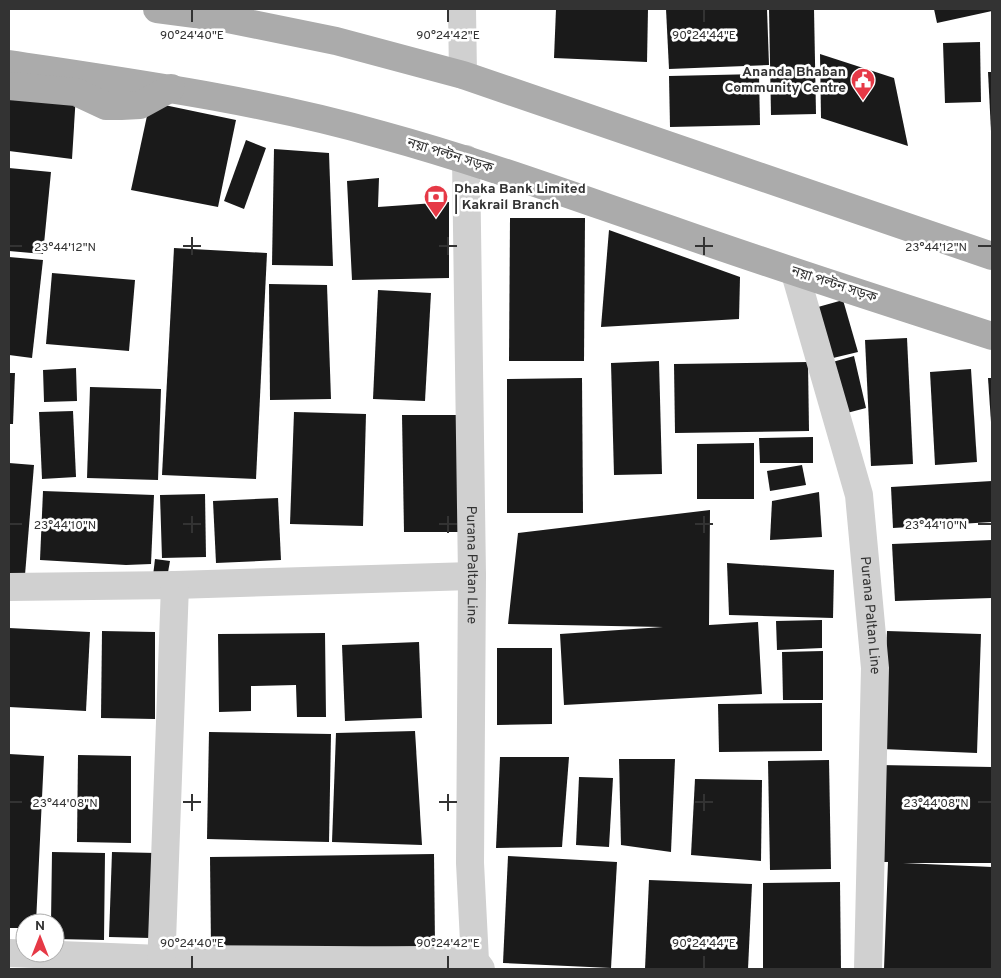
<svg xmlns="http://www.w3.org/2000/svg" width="1001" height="978" viewBox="0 0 1001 978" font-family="Overpass,'Noto Sans Bengali',sans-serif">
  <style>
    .building { fill: #1a1a1a }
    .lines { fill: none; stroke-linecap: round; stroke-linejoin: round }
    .street { stroke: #d0d0d0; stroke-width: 28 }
    .primary { stroke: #ababab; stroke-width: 28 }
    .ticks { fill: none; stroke: #333; stroke-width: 2 }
    .labels { text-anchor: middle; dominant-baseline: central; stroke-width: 5; stroke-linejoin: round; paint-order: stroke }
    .poi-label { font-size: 14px; font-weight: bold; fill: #333; stroke: #fff; text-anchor: end }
    .street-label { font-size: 14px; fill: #333; stroke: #fff }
    .ticks-label { font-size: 12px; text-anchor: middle; fill: #333; stroke: #fff; stroke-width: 5; stroke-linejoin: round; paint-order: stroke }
  </style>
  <rect width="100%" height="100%" fill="#fff"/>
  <g class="building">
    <path d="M556,9H648L647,62L554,58Z"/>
    <path d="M666,9H767L769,65L669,69Z"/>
    <path d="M769,9H814L816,114L771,115Z"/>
    <path d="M934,9H992V11L937,23Z"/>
    <path d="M980,42L981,102L945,103L943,43Z"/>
    <path d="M820,54L894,78L908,146L821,118Z"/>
    <path d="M988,72H992V130L991,131Z"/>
    <path d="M759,74L760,125L670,127L669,76Z"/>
    <path d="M9,88L76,94L72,159L9,151Z"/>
    <path d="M150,102L236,120L218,207L131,190Z"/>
    <path d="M246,140L266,148L244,209L224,201Z"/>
    <path d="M274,149L329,153L333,266L272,265Z"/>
    <path d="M9,168L51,172L43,254L9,251Z"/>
    <path d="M379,178L378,207L449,202V278L352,280L347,181Z"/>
    <path d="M510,218H585L584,361H509Z"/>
    <path d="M609,230L740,277L739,319L601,327Z"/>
    <path d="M174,248L267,253L256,479L162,475Z"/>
    <path d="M9,257L43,260L32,358L9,355Z"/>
    <path d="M52,273L135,280L129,351L46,344Z"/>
    <path d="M269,284L327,285L331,399L270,400Z"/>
    <path d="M378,290L431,293L425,401L373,399Z"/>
    <path d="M843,300L858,352L833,358L818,307Z"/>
    <path d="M907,338L913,464L871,466L865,340Z"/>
    <path d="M854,356L866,408L843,414L829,363Z"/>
    <path d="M659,361L662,474L614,475L611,363Z"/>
    <path d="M808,362L809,431L675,433L674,364Z"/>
    <path d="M76,368L77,401L44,402L43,370Z"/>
    <path d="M971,369L977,462L935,465L930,372Z"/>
    <path d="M9,373H15L13,424H9Z"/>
    <path d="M582,378L583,513H507V379Z"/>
    <path d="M988,378H992V422H991Z"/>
    <path d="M90,387L161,389L158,480L87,478Z"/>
    <path d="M73,411L76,477L42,479L39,412Z"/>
    <path d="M294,412L366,414L363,526L290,524Z"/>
    <path d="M402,415H459L460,532H404Z"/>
    <path d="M813,437V463H760L759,438Z"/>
    <path d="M754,443V499H697V444Z"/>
    <path d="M9,463L34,465L25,575L9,574Z"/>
    <path d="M802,465L806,485L770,491L767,471Z"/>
    <path d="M992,481V522L893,528L891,487Z"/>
    <path d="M43,491L154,495L151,564L126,565L40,560Z"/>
    <path d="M819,492L822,537L770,540L772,501Z"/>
    <path d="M205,494L206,557L162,558L160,495Z"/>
    <path d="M278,498L281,560L216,563L213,501Z"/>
    <path d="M710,510L709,625L758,622L762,694L564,705L560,634L663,627L508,624L518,533Z"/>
    <path d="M992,540V598L895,601L892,544Z"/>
    <path d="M155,559L170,561L167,578L153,576Z"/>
    <path d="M727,563L834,570L833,618L729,615Z"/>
    <path d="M822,620V648L777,650L776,621Z"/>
    <path d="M9,628L90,632L86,711L9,707Z"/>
    <path d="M102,631L155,632V719L101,718Z"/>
    <path d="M887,631L981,634L977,753L882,749Z"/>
    <path d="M325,633L326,717H297L296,685L251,686V711L219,712L218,634Z"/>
    <path d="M419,642L422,718L345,721L342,645Z"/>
    <path d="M497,648H552V724L497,725Z"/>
    <path d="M823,651V700H783L782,652Z"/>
    <path d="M822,703V751L719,752L718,704Z"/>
    <path d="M415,731L422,845L332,842L336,733Z"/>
    <path d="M209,732L331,734L329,842L207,839Z"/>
    <path d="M9,754L44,756L36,923H25V928H9Z"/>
    <path d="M78,755L131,756V843L77,842Z"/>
    <path d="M500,757H569L562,847L496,848Z"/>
    <path d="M619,759H675L671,852L621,845Z"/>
    <path d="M829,760L831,869L770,870L768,761Z"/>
    <path d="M879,765L992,767V863H903L992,867V969H884L888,862H878Z"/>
    <path d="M579,777L613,778L609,847L576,845Z"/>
    <path d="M695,779L762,780L761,861L691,855Z"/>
    <path d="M52,852L105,853L104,940L55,939V923H51Z"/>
    <path d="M112,852L156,853L151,938L109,937Z"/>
    <path d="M434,854L435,946L211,949L210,857Z"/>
    <path d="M508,856L617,862L611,968L503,963Z"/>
    <path d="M649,880L752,884L748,969H645Z"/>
    <path d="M840,882L841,969H763V883Z"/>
  </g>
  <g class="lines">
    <g class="street">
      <path d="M462,9L463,75"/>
      <path id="s1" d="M466,159L472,576L470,863L475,961L481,969"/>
      <path id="s2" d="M795,273L859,495L875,668L868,969"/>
      <path d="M9,587L175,585L472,576"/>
      <path d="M9,953L161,959L475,961"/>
      <path d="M161,969L175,585"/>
    </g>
    <g class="primary">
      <path d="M157,9L218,17L336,41L463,75L992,256"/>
      <path d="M9,64C134,83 260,100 382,135C481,162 578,198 675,231C780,268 886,302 992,336"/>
      <path d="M9,86L76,92L106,106H121L140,105L171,88"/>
    </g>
  </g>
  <path class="ticks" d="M192,10V22M448,10V22M704,10V22M192,237V255M448,237V255M704,237V255M10,246H22M183,246H201M439,246H457M695,246H713M978,246H991M192,516V533M448,516V533M704,516V533M10,524H22M183,524H201M439,524H457M695,524H713M978,524H991M192,794V811M448,794V811M704,794V811M10,802H22M183,802H201M439,802H457M695,802H713M978,802H991M192,956V968M448,956V968M704,956V968"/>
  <defs>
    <symbol id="civic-pin" viewBox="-11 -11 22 30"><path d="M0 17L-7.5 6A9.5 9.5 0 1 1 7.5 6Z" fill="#e63946" stroke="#fff"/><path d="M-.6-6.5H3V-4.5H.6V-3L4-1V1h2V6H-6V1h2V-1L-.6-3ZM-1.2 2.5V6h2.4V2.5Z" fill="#fff"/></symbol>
    <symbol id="bank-pin" viewBox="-11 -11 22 30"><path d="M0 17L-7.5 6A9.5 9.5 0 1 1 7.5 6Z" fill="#e63946" stroke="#fff"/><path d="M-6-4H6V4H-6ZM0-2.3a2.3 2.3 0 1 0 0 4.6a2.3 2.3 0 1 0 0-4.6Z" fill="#fff"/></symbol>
  </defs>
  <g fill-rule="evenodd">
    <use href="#civic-pin" x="849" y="66" width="28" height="38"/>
    <use href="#bank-pin" x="422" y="183" width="28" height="38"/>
  </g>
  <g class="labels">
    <g class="poi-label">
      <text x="846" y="72">Ananda Bhaban<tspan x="846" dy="16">Community Centre</tspan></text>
      <text x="454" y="189" text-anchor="start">Dhaka Bank Limited<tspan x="454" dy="16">| Kakrail Branch</tspan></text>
    </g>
    <g class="street-label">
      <text transform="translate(450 156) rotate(17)">নয়া পল্টন সড়ক</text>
      <text transform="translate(834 285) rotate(18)">নয়া পল্টন সড়ক</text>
      <text stroke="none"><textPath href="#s1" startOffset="406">Purana Paltan Line</textPath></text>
      <text stroke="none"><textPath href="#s2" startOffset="352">Purana Paltan Line</textPath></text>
    </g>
  </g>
  <g class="ticks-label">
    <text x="192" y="39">90°24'40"E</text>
    <text x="448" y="39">90°24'42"E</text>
    <text x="704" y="39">90°24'44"E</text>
    <text x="65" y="251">23°44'12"N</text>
    <text x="936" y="251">23°44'12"N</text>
    <text x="65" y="529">23°44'10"N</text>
    <text x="936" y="529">23°44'10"N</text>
    <text x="65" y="807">23°44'08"N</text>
    <text x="936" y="807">23°44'08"N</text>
    <text x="192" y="947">90°24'40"E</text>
    <text x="448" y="947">90°24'42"E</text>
    <text x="704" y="947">90°24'44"E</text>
  </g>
  <rect width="1001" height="978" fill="none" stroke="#333333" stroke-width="20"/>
  <g transform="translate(40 938)"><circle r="24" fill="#ffffff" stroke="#adadad"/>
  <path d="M0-4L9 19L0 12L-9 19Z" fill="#e63946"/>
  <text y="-8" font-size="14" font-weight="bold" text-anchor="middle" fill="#333333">N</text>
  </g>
</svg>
